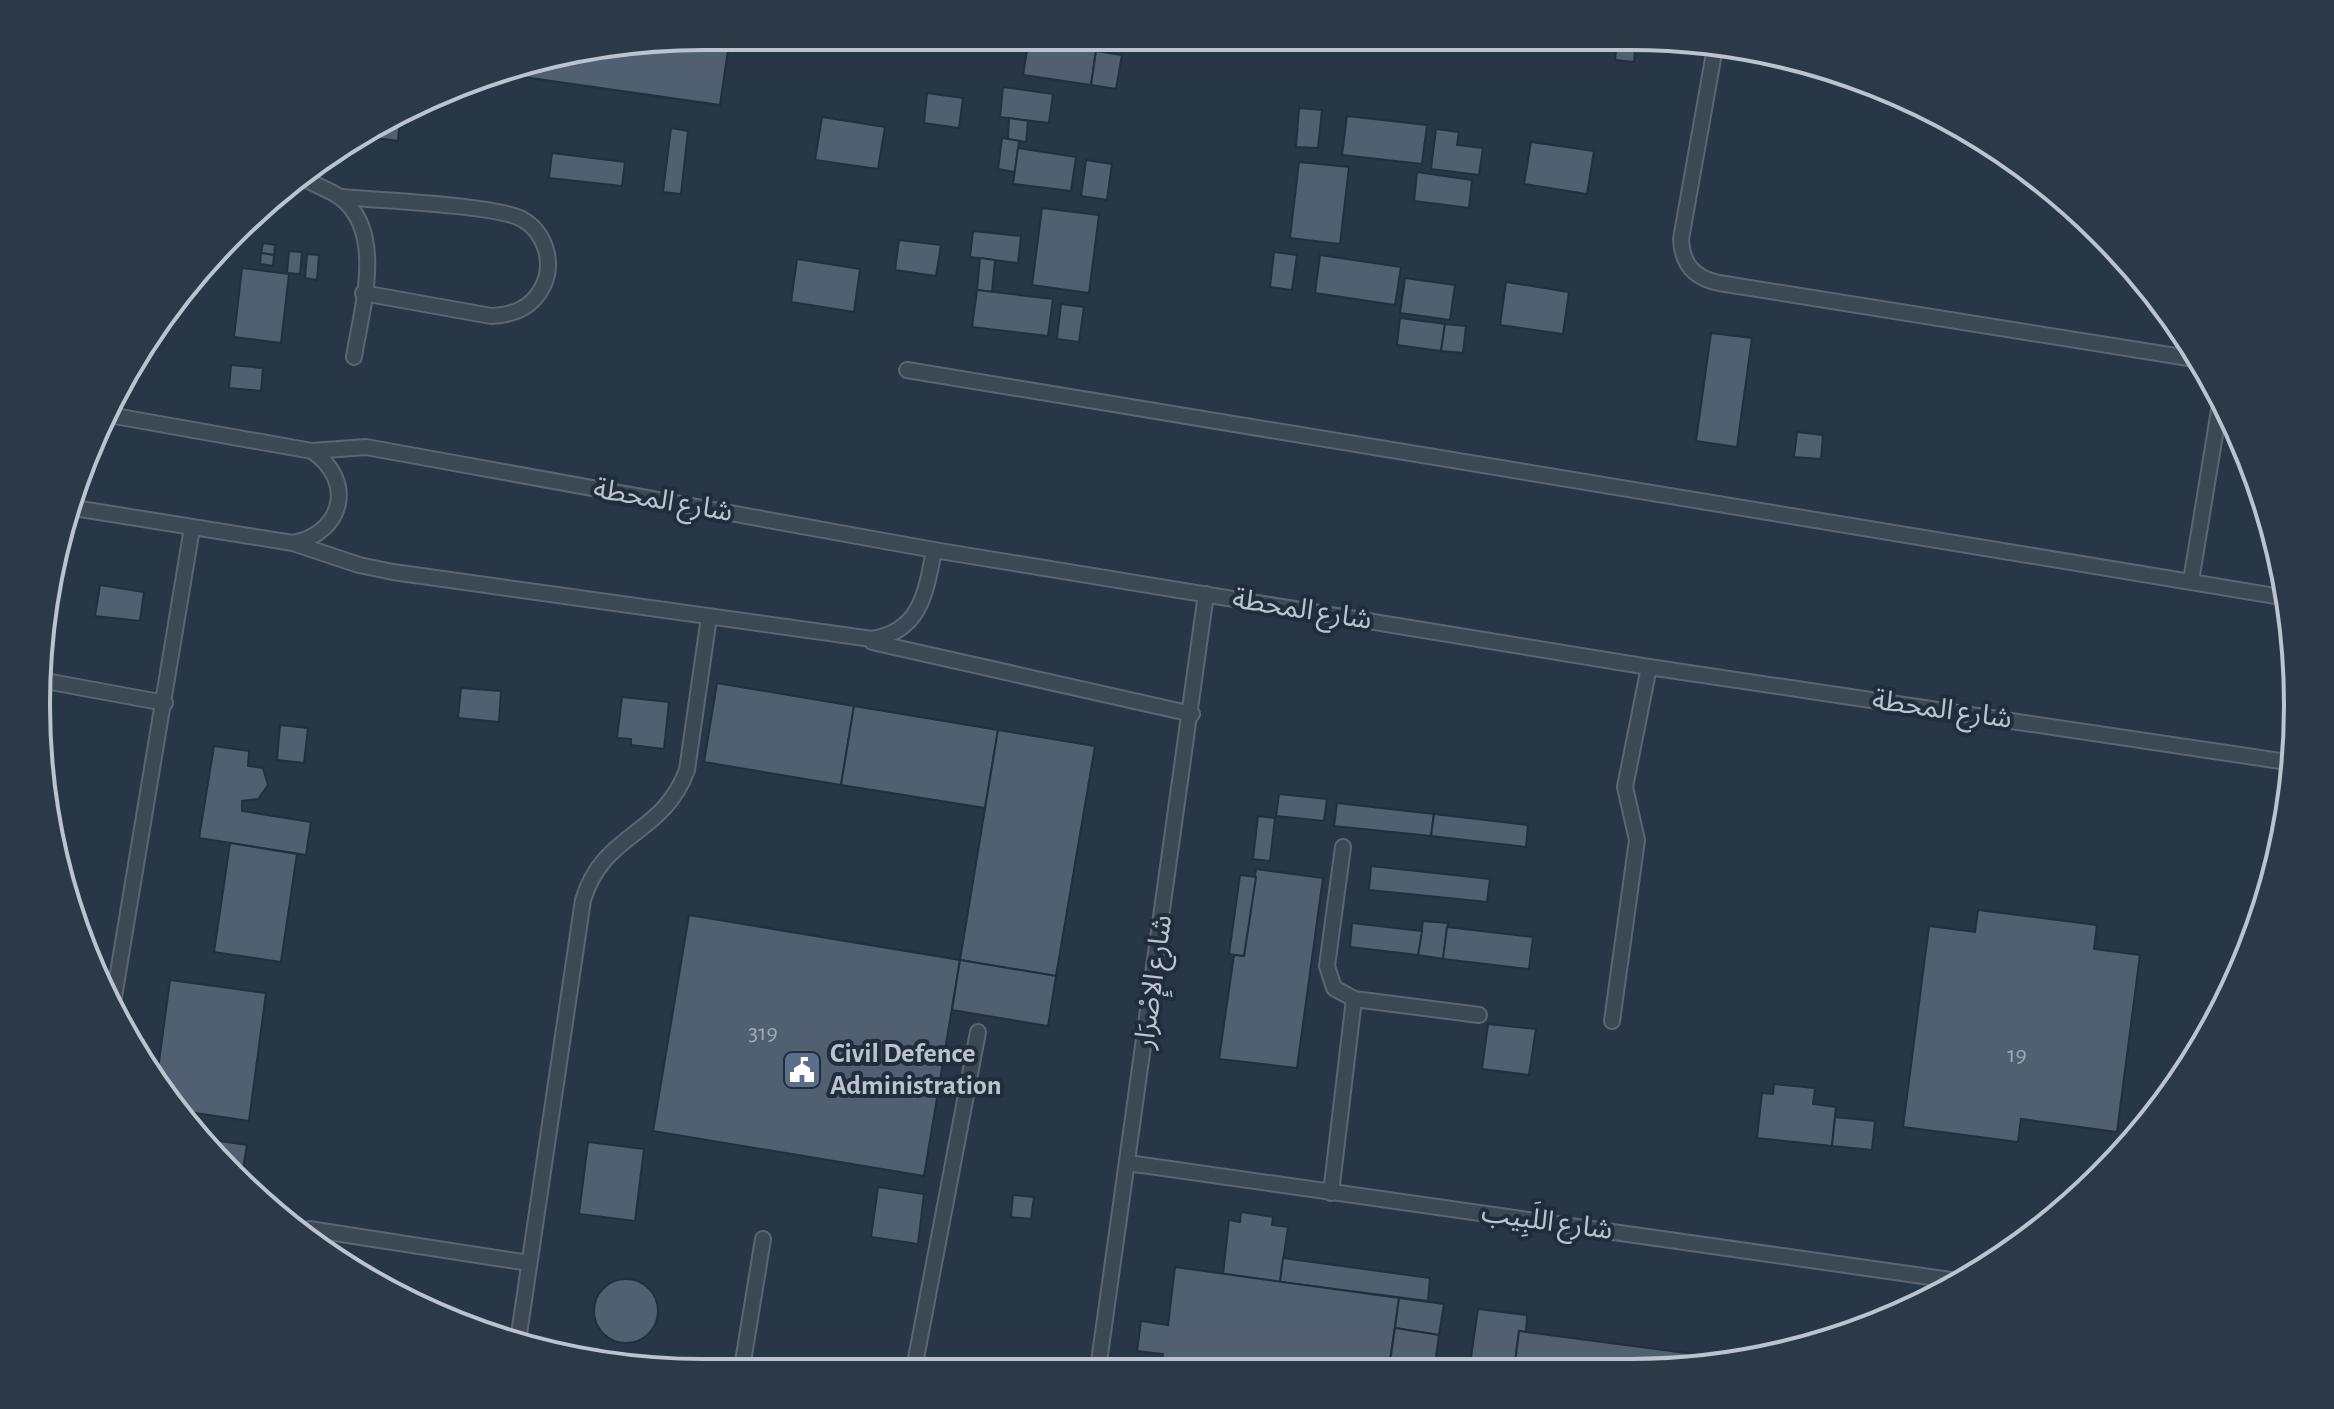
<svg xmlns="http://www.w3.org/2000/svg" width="2334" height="1409" viewBox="0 0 2334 1409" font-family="'Alegreya Sans','Noto Sans Arabic',sans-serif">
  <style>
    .building { fill: #506070; stroke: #222f3c; stroke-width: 2 }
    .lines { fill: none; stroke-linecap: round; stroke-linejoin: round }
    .lane-casing { stroke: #5a6672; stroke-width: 18 }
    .lane { stroke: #3c4854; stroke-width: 14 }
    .labels { text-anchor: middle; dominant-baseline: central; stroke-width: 8; stroke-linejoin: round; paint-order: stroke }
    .number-label { font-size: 24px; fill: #a0aab6 }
    .street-label { font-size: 28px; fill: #bac3ce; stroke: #202d3a }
    .poi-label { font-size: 28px; font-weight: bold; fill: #bac3ce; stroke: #202d3a; text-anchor: start }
    .rim { fill: none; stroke: #bac3ce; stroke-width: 4 }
  </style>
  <rect width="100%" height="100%" fill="#273745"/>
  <g class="building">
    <path d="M704,36H730L720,105L488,72Z"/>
    <path d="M1029,38H1098L1091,85L1023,75Z"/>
    <path d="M1546,41H1592L1591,49Z"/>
    <path d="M1617,41H1636L1634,62L1615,60Z"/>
    <path d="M1096,51L1122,55L1116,89L1091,85Z"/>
    <path d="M1003,87L1053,94L1049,123L1000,117Z"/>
    <path d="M927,93L963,98L959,128L924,123Z"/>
    <path d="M1299,108L1322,110L1318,148L1296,147Z"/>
    <path d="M1347,116L1427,125L1422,164L1342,155Z"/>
    <path d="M822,117L885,127L878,169L815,160Z"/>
    <path d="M1009,118L1028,121L1026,142L1008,139Z"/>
    <path d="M400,119L398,141L368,137Z"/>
    <path d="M671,128L688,131L681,194L663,192Z"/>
    <path d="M1436,129L1459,132L1457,145L1483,148L1479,175L1431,169Z"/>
    <path d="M1002,138L1019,141L1015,172L998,169Z"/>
    <path d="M1531,142L1594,151L1587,194L1524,184Z"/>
    <path d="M1018,148L1076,157L1071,191L1013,184Z"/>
    <path d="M552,153L625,162L622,186L549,178Z"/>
    <path d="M1086,160L1112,164L1107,200L1081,196Z"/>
    <path d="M1299,162L1349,167L1340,244L1290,238Z"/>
    <path d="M1417,172L1472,180L1469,208L1414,201Z"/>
    <path d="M1042,208L1099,215L1089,293L1032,285Z"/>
    <path d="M973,231L1021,236L1018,263L970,257Z"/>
    <path d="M899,240L941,245L936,276L895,270Z"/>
    <path d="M263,243L275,245L274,255L261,253Z"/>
    <path d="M289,251L302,252L300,274L287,273Z"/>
    <path d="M1274,252L1297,255L1292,290L1270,287Z"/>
    <path d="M261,253L274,255L273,266L260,264Z"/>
    <path d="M307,254L319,255L317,280L305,278Z"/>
    <path d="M1320,255L1401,267L1395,305L1315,293Z"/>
    <path d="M980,258L995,260L992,292L977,290Z"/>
    <path d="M797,259L860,269L854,312L791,302Z"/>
    <path d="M242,268L289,274L281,343L234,337Z"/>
    <path d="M1405,278L1455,285L1450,320L1400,313Z"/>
    <path d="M1506,282L1569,292L1563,334L1500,325Z"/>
    <path d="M977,290L1053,299L1048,336L972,327Z"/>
    <path d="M1061,304L1084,307L1079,342L1057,339Z"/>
    <path d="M1400,318L1445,324L1441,351L1397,345Z"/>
    <path d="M1445,324L1466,326L1463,353L1441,351Z"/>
    <path d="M1711,333L1752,338L1737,447L1696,441Z"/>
    <path d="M231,365L263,368L261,391L229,388Z"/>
    <path d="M1797,432L1823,435L1821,459L1794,457Z"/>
    <path d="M100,585L144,592L140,621L95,616Z"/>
    <path d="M717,683L854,706L841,785L704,762Z"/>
    <path d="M461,688L501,691L499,722L458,718Z"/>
    <path d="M622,697L669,702L664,749L631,745V739L617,738Z"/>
    <path d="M854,706L998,730L985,808L841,785Z"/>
    <path d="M280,725L308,728L304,763L277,760Z"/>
    <path d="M998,730L1095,746L1056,976L960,960Z"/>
    <path d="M214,746L249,751L248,766L263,768L268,785L258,799L242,801V811L311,822L306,855L199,838Z"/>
    <path d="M1279,794L1327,799L1324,821L1276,816Z"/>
    <path d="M1337,803L1434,814L1431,836L1334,826Z"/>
    <path d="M1434,814L1528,825L1526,847L1431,836Z"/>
    <path d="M1258,816L1275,818L1270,861L1253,859Z"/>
    <path d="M230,843L297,854L281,962L214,952Z"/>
    <path d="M1371,866L1490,879L1487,902L1369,890Z"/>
    <path d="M1256,869L1323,878L1297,1068L1219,1059L1234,955L1244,956Z"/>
    <path d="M1240,875L1256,877L1244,956L1229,954Z"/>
    <path d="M1978,910L2097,925L2094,949L2140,955L2117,1132L2021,1119L2018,1142L1903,1127L1929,926L1975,932Z"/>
    <path d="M689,915L960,960L924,1176L653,1131Z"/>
    <path d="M1423,921L1448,923L1443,959L1418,955Z"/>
    <path d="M1352,923L1422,931L1418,955L1350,947Z"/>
    <path d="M1447,927L1533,937L1529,969L1443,959Z"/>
    <path d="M960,960L1056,976L1048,1026L952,1010Z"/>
    <path d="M170,980L266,993L249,1121L182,1111L156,1084Z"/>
    <path d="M1488,1024L1536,1029L1529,1075L1482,1069Z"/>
    <path d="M1774,1084L1815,1088L1813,1104L1836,1107L1832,1146L1757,1138L1762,1093L1773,1094Z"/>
    <path d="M1835,1117L1875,1121L1872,1150L1832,1146Z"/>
    <path d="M207,1139L247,1145L242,1175Z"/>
    <path d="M588,1142L644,1149L635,1221L579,1214Z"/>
    <path d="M878,1187L924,1194L918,1244L871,1237Z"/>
    <path d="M1013,1195L1034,1197L1031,1219L1011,1217Z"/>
    <path d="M1241,1212L1273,1217L1272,1225L1288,1227L1280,1282L1223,1274L1229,1220L1240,1222Z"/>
    <path d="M1283,1258L1430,1278L1428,1301L1280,1282Z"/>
    <path d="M1175,1267L1399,1298L1389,1368L1161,1367L1163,1354L1137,1351L1141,1321L1168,1325Z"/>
    <circle cx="626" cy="1311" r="32"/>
    <path d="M1399,1298L1444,1304L1439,1335L1395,1328Z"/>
    <path d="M1478,1309L1527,1315L1526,1332L1519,1331L1514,1371H1469Z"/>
    <path d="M1395,1328L1439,1335L1434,1371L1389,1368Z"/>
    <path d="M1519,1331L1740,1360L1739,1361L1674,1372L1514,1371Z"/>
  </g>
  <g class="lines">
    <defs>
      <g id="lane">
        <path d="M1716,42L1681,239C1682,264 1694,278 1719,283L2201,360"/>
        <path d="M298,174C311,185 328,188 341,198C386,233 361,311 354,357"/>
        <path d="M340,197C376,200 496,205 522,219C546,233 555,264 542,288C531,309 512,315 491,316L363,293"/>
        <path d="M907,370L2288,598"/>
        <path d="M312,451L366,447L934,550L1649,667L2294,763"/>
        <path d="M68,507L293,543C343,533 356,481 312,451L109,415"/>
        <path d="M293,543L359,565L393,572L872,639C921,631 926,592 934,550"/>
        <path d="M2191,581L2221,398"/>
        <path d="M872,642L1192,714"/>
        <path d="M40,680L165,703"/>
        <path d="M1343,847L1327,966L1334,988L1354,999L1479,1015"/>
        <path d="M113,1003L192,528"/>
        <path d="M1612,1021L1637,840L1625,787L1649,667"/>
        <path d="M1128,1163L1965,1282"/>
        <path d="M1331,1193L1354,999"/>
        <path d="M309,1229L529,1263"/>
        <path d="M518,1341L583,900C604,831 662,837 687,770L709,617"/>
        <path d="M742,1368L763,1239"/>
        <path d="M914,1369L978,1032"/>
        <path d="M1098,1369L1206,594"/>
      </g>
    </defs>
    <use href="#lane" class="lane-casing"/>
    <use href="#lane" class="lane"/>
  </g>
  <defs>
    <symbol id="civic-square" viewBox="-11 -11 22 22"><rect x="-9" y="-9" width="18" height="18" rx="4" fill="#5c6f8a" stroke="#202d3a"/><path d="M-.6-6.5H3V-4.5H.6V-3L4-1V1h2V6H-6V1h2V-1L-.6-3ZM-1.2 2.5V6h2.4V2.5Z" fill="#fff"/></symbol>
  </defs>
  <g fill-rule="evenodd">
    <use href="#civic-square" x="780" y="1048" width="44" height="44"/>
  </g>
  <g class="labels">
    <g class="number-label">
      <text x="763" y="1033">319</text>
      <text x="2017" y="1055">19</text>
    </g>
    <g class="street-label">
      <text transform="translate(663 501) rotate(10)">شارع المحطة</text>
      <text transform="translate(1302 610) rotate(9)">شارع المحطة</text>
      <text transform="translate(1942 710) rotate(8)">شارع المحطة</text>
      <text transform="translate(1154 982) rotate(-82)">شارع الإِصْرَار</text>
      <text transform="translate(1547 1222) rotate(8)">شارع اللَبِيب</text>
    </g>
    <g class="poi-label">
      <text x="830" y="1054">Civil Defence<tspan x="830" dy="32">Administration</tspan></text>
    </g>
  </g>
  <path d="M0 0H2334V1409H0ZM704 50H1630A654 654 0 0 1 2284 704V705A654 654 0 0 1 1630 1359H704A654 654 0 0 1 50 705V704A654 654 0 0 1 704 50Z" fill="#2c3946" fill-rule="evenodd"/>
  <path class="rim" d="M704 50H1630A654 654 0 0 1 2284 704V705A654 654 0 0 1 1630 1359H704A654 654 0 0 1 50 705V704A654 654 0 0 1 704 50Z"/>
</svg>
